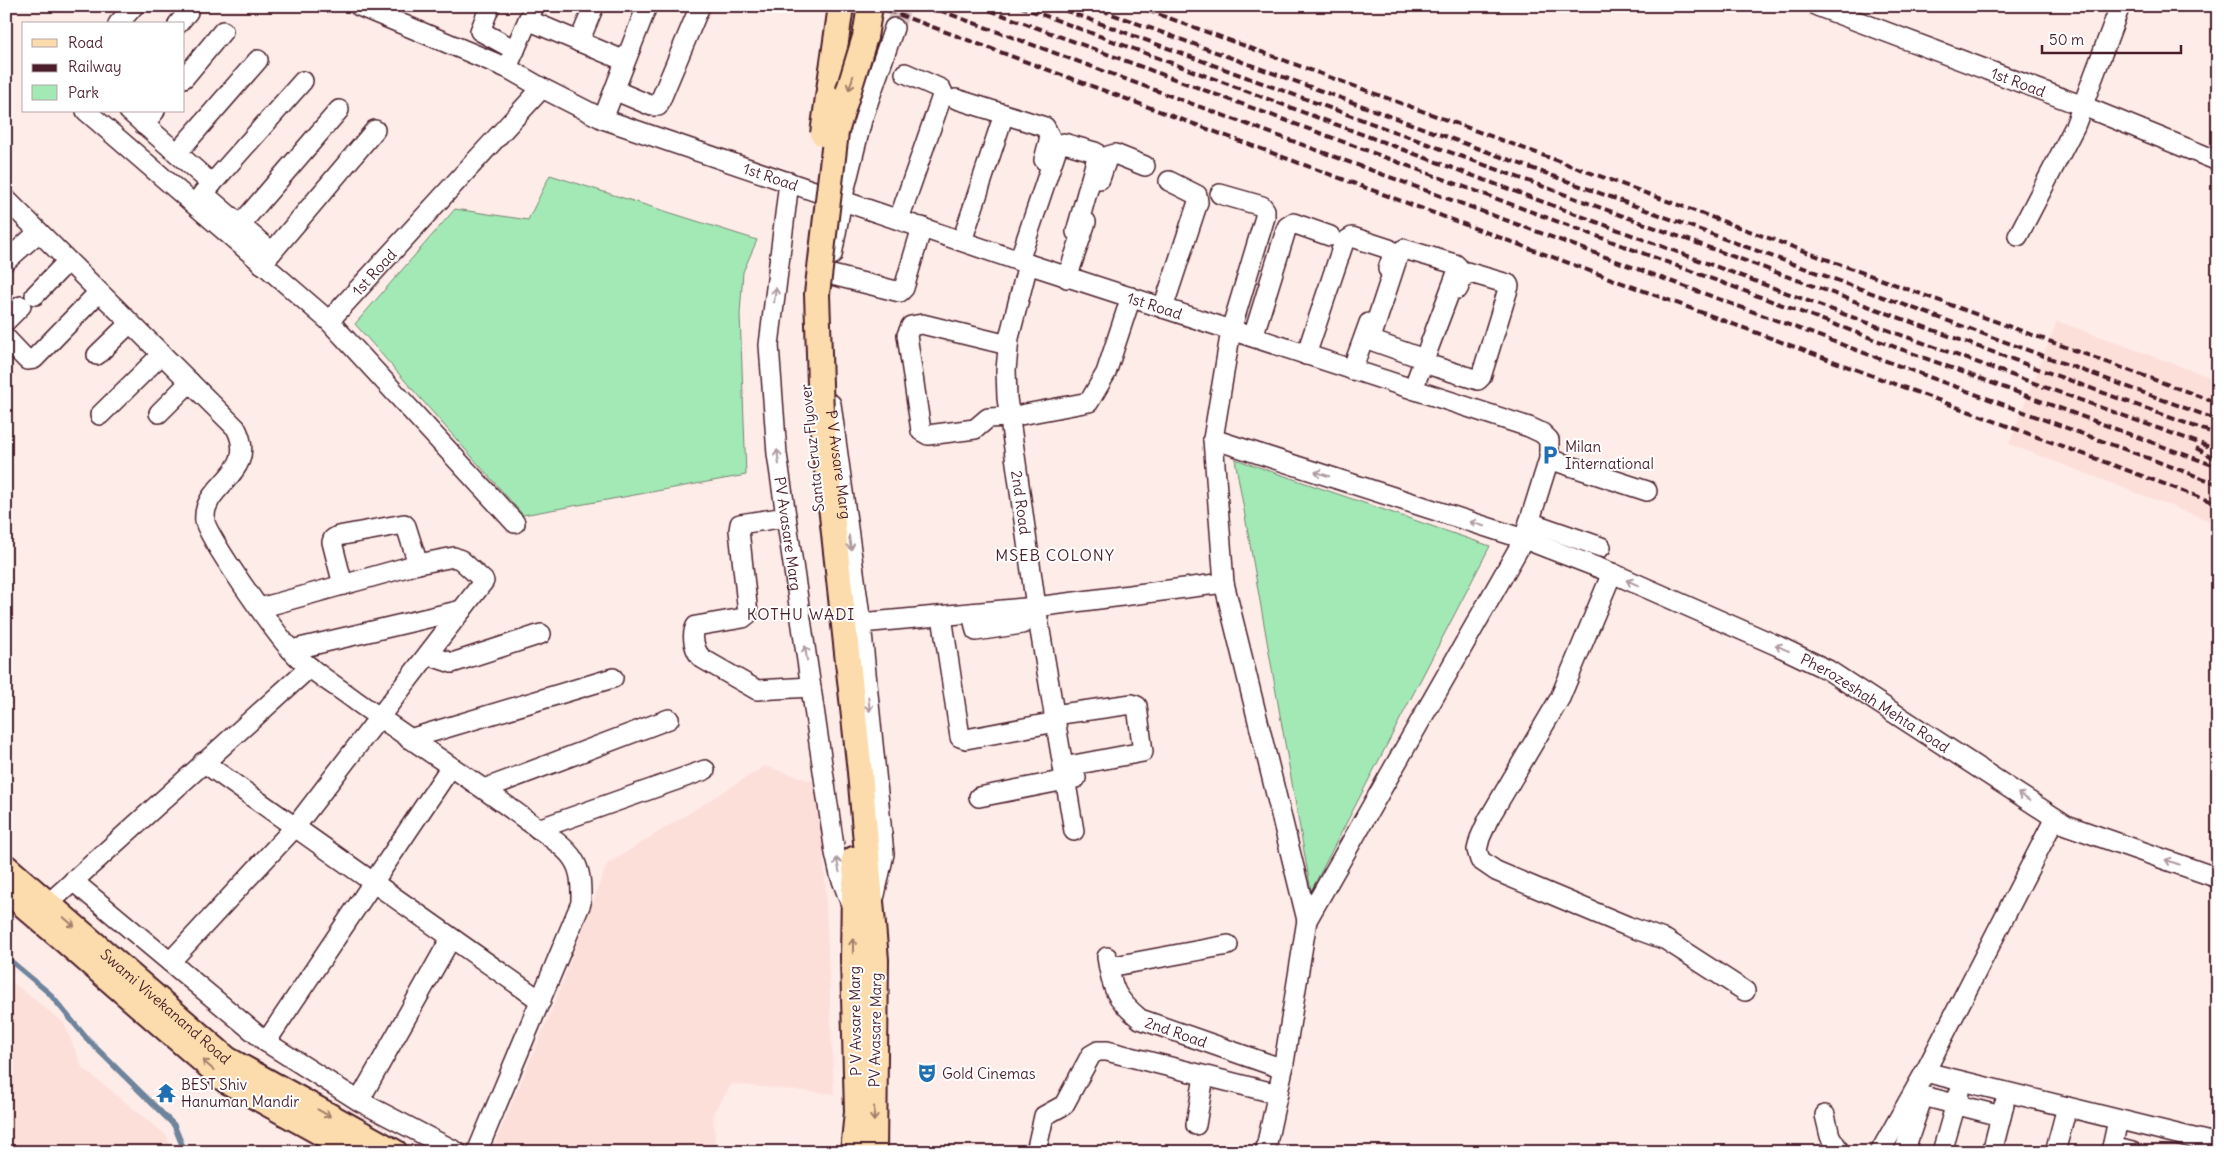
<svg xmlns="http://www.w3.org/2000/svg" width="2224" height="1158" viewBox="0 0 2224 1158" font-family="Delius,sans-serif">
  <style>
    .built { fill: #fddfda }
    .green { fill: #a2e9b5; stroke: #768470 }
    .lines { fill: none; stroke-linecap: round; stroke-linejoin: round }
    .stream { stroke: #6e849c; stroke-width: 5.5 }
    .minor-tunnel { stroke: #dac3c3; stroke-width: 19; stroke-dasharray: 19 9; stroke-linecap: butt }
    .minor-casing { stroke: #4a1f2b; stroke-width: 22 }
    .major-casing { stroke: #4a1f2b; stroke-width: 28 }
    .minor { stroke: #fff; stroke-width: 19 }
    .major { stroke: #fcdcac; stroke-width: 24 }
    .rail { stroke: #4a1f2b; stroke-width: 4; stroke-dasharray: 8 4; stroke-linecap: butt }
    .major-bridge-casing { stroke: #4a1f2b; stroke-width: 28; stroke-linecap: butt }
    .major-bridge { stroke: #fcdcac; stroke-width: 24 }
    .oneway { stroke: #a37e6c }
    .oneway2 { stroke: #ae9aa0 }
    .labels { text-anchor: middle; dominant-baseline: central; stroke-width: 4; stroke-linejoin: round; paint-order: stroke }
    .street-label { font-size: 15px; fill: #4a1f2b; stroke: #fff }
    .poi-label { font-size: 15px; fill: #4a1f2b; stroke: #fff; text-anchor: start }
    .neighbourhood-label { font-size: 16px; letter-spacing: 1px; fill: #4a1f2b; stroke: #fff }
  </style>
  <rect width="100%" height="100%" fill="#feece9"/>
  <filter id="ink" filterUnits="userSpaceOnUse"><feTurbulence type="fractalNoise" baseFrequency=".02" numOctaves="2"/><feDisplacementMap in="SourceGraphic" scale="10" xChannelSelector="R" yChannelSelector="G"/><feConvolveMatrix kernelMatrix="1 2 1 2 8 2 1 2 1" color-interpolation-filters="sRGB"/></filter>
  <g filter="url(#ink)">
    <g class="built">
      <path d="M2057,321L2218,380V524L2009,444Z"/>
      <path d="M765,766L821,784L834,1094L732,1084L713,1113L716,1152H491L555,1002L607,864Z"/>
      <path d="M6,977L64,1023L82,1067L167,1136L172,1152H6Z"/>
    </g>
    <g class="green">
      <path d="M550,175L757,240L743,272L740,314L746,475L523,515L355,324L455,209L528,220Z"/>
      <path d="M1235,459L1490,546L1311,891Z"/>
    </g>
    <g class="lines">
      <path class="stream" d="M6,957L49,993L88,1040L174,1125L185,1152"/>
      <path class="minor-tunnel" d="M894,28L902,6"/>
      <defs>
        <g id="minor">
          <path d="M359,6L507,68L542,88"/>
          <path d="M490,6L480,31L515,50"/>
          <path id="s1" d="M1817,6L2083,106L2218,161"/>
          <path d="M528,20L625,61"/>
          <path d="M118,24L134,6"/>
          <path d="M178,24L188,12"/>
          <path d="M579,42L594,6"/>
          <path d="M507,68L534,6"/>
          <path d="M184,78L223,31"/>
          <path d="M614,90L652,106H658L700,6"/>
          <path d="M956,99L1004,114L962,241"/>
          <path d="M86,111L329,321"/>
          <path d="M129,111L212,184"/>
          <path d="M1004,114L1045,127L1050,137L1044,160"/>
          <path d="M603,119L647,6"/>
          <path d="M144,125L155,111"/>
          <path d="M177,153L258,60"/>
          <path d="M1100,179L1108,156L1115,154L1145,166"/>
          <path id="s2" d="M789,182L769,345L777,454L835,853L840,875L852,907"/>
          <path d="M203,193L272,252"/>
          <path d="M1220,194L1262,206L1265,210V217L1231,330L1213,439L1224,583L1307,920"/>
          <path d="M6,199L236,428C260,475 201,483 205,521C206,536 277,635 291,650C309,670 335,685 356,701C411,740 467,776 521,816C535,827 564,844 573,859C582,872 581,888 581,903L477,1152"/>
          <path d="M194,204L303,81"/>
          <path d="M899,219L943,93L941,89L905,73"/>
          <path d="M240,225L339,110"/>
          <path d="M2018,236L2075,126L2120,6"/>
          <path d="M832,255L842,200L862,120L894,28"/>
          <path d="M6,261L39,232"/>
          <path d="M1019,261L1057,148L1064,143L1095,152L1097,157L1076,232"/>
          <path d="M262,264L375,130"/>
          <path id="s3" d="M1028,264L1009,338L1006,370L1007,398L1036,607L1074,831"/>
          <path d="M828,274L900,292L904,288L922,227"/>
          <path d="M1067,278L1086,222"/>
          <path d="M35,295L68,261"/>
          <path d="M1163,308L1198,202L1197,195L1169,181"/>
          <path d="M6,321L21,306"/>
          <path d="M1253,337L1287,227L1293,223L1330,236"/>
          <path d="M6,338L27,360L34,359L99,292"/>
          <path d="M1008,345L922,324L911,326L907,335L921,431L928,435L975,429L988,418L1010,417L1089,402L1106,373L1131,297"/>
          <path d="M97,355L130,323"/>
          <path d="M1306,355L1344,242L1352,237L1389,249L1392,257L1388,269"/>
          <path d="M1433,366L1478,380L1481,377L1509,286L1508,284L1467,272L1464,274L1458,289"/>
          <path d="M1352,370L1369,323"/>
          <path d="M1413,389C1428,349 1443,310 1458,270V267L1455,264L1404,249L1399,253L1371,338L1373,341L1424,359"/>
          <path id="s4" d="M831,404L861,623L884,854L875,895"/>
          <path d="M159,413L190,382"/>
          <path d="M100,415L162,354"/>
          <path id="s5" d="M1213,439L1524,539L1612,573L1778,646L1828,670L2066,825L2218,878"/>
          <path d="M1549,459L1647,491"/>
          <path d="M786,517L740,524L739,530L748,614L743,618L696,626C691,635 694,652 703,659L757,690L811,687"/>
          <path d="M1529,522L1601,547"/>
          <path id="s6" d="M515,523L329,321L542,88L603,119L1028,264L1529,427L1542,433L1549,440V459L1524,539L1307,920L1283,1069L1265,1152"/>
          <path d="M1612,573L1560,698L1488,820L1480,838L1477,850L1480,860L1496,871L1627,926L1666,940L1745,991"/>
          <path d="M343,585L332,542L333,539L338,536L404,524L406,526L418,564"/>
          <path d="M260,608L418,564L454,557L461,560L484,581L295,827L170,962L266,1042L359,1101L457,1152"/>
          <path d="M972,613L976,631L1022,624"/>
          <path d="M942,616L960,737L966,739L1056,722"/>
          <path d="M861,623L1036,607L1224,583"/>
          <path d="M291,650L462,610"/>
          <path d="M428,655L452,663L541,634"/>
          <path d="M1054,715L1132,704L1137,706L1143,752L1063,767"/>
          <path d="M409,739L613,678"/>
          <path d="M203,762L541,1001"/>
          <path d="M484,789L669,719"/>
          <path d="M979,797L1076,778"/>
          <path d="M538,829L705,770"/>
          <path d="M73,881L170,962"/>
          <path d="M48,904L310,667"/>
          <path id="s7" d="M1107,957C1112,989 1115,998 1140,1019L1283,1069"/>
          <path d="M1109,967L1228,945"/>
          <path d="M266,1042L450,768"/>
          <path d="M1925,1072L2055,818"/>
          <path d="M359,1101L451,938"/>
          <path d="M1825,1115L1830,1136L1840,1152"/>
          <path d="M1196,1125L1204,1076"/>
          <path d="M2112,1147L2132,1152"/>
          <path d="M1036,1152L1044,1116L1064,1105L1091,1055L1098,1051H1107L1278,1094"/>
          <path d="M1880,1152L1925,1072L2218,1144"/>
          <path d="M1904,1152L1923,1096L2001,1116"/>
          <path d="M1942,1152L1959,1093"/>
          <path d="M1992,1152L2004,1105"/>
          <path d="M2055,1152L2067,1107"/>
          <path d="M2111,1152L2118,1120"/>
        </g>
        <g id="major">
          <path d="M865,37L870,6"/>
          <path d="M828,97L841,6"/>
          <path d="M821,414L860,772L876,960L874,1152"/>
          <path id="s8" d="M6,867L227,1059L395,1152"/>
          <path d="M6,890L225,1080L355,1152"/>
          <path d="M853,1152L857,1112L853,958L854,890L856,877L854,859"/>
        </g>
      </defs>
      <use href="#minor" class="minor-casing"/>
      <use href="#major" class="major-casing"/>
      <use href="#minor" class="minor"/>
      <use href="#major" class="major"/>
      <g class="rail">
        <path d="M876,6L2218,504"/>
        <path d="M928,6L2218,484"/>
        <path d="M978,6L2218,467"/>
        <path d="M1019,6L1827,308L2218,450"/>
        <path d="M1053,6L2218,435"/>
        <path d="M1090,6L2218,420"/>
        <path d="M1136,6L2218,403"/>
        <path d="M2196,448L2218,460"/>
      </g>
      <defs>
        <g id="major-bridge">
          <path d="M823,134L828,97"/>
          <path d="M821,414L817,294L836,132L865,37"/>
        </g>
      </defs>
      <use href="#major-bridge" class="major-bridge-casing"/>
      <use href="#major-bridge" class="major-bridge"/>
    </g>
    <defs><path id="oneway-shaft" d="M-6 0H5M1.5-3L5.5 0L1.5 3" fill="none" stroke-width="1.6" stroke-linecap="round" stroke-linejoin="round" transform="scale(1.25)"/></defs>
    <g class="oneway">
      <use href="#oneway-shaft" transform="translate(851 83) rotate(107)"/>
      <use href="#oneway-shaft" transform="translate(69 922) rotate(41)"/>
      <use href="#oneway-shaft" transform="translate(853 946) rotate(-90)"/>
      <use href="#oneway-shaft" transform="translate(208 1065) rotate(-139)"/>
      <use href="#oneway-shaft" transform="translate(324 1113) rotate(29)"/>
      <use href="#oneway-shaft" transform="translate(874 1114) rotate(91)"/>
    </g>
    <g class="oneway2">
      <use href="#oneway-shaft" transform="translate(775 295) rotate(-83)"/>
      <use href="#oneway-shaft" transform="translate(778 457) rotate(-97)"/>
      <use href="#oneway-shaft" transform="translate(1322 474) rotate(-162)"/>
      <use href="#oneway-shaft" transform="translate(1477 524) rotate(-162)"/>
      <use href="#oneway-shaft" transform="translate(850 543) rotate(82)"/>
      <use href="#oneway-shaft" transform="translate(1633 583) rotate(-156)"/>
      <use href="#oneway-shaft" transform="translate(1782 648) rotate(-155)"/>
      <use href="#oneway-shaft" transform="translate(806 653) rotate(-98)"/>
      <use href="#oneway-shaft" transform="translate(869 704) rotate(84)"/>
      <use href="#oneway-shaft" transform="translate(2024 797) rotate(-147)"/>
      <use href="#oneway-shaft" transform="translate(2172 862) rotate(-161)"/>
      <use href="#oneway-shaft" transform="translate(838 865) rotate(-102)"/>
    </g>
  </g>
  <defs>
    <symbol id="parking-bare" viewBox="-9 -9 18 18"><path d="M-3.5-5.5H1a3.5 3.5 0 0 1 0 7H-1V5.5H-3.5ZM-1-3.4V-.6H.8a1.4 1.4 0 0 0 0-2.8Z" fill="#1f6fb2" stroke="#fff" stroke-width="2.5" paint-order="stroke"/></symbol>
    <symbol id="theatre-bare" viewBox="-9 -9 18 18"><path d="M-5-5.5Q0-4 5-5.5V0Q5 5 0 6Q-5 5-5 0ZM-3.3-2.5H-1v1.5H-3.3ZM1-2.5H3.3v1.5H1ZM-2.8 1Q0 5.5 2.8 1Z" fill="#1f6fb2" stroke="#fff" stroke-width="2.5" paint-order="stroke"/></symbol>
    <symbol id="temple-bare" viewBox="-9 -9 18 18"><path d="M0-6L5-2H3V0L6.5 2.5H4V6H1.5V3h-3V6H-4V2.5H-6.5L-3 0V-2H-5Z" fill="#1f6fb2" stroke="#fff" stroke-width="2.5" paint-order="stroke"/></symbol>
  </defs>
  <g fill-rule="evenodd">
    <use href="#parking-bare" x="1536" y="441" width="28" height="28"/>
    <use href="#theatre-bare" x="913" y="1059" width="28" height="28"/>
    <use href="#temple-bare" x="152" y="1079" width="28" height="28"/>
  </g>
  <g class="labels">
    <g class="street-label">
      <text stroke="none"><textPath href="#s1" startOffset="215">1st Road</textPath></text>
      <text stroke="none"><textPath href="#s6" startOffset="836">1st Road</textPath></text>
      <text stroke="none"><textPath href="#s6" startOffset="341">1st Road</textPath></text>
      <text stroke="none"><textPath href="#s6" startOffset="1241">1st Road</textPath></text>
      <text transform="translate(812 448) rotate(-96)">Santa Cruz Flyover</text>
      <text stroke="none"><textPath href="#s4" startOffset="61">P V Avsare Marg</textPath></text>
      <text stroke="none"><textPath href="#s3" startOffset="242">2nd Road</textPath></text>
      <text stroke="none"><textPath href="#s2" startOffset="354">PV Avasare Marg</textPath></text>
      <text stroke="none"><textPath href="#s5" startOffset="715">Pherozeshah Mehta Road</textPath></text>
      <text stroke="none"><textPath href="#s8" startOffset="212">Swami Vivekanand Road</textPath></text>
      <text transform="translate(855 1021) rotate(-91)">P V Avsare Marg</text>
      <text transform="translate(875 1030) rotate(-89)">PV Avasare Marg</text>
      <text stroke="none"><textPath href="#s7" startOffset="111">2nd Road</textPath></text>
    </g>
    <g class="poi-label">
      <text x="1565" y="446">Milan<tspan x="1565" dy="17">International</tspan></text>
      <text x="942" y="1073">Gold Cinemas</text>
      <text x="181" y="1084">BEST Shiv<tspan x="181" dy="17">Hanuman Mandir</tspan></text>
    </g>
    <g class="neighbourhood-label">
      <text x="1055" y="555">MSEB COLONY</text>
      <text x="801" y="614">KOTHU WADI</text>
    </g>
  </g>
  <rect width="2224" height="1158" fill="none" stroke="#fff" stroke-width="25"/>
  <rect x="12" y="12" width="2199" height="1133" fill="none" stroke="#4a1f2b" stroke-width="2" filter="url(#ink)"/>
  <rect x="22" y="22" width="162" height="90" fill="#ffffff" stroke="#b7a5aa"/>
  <rect x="32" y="39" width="25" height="8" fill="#fcdcac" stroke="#b7a5aa"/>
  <text x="68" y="48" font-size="15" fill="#4a1f2b">Road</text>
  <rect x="32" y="64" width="25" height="8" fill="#4a1f2b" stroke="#b7a5aa"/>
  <text x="68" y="72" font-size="15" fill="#4a1f2b">Railway</text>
  <rect x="32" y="85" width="25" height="15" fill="#a2e9b5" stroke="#b7a5aa"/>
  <text x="68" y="98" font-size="15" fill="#4a1f2b">Park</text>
  <path d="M2042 45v8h139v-8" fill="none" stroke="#4a1f2b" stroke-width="2.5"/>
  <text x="2049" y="45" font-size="15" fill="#4a1f2b" stroke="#ffffff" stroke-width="4" paint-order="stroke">50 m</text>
</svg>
